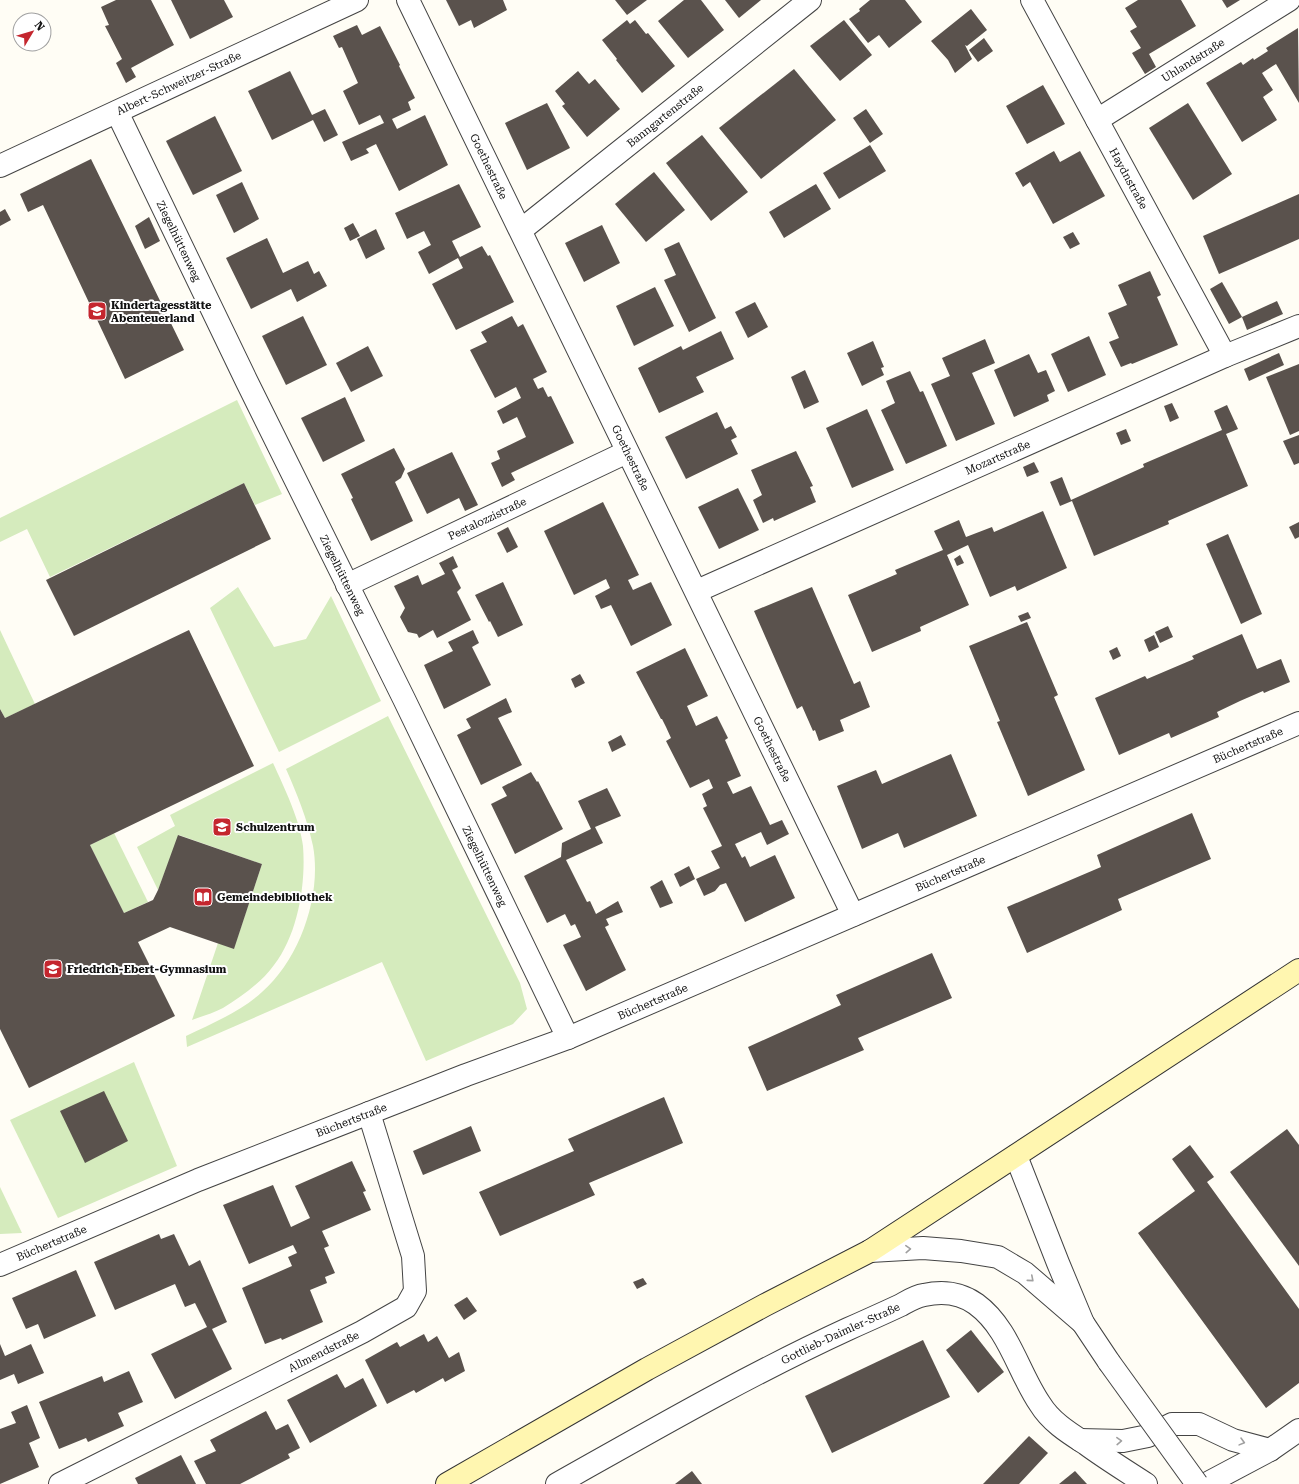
<svg xmlns="http://www.w3.org/2000/svg" width="1299" height="1484" viewBox="0 0 1299 1484" font-family="'Roboto Serif',serif">
  <style>
    .green { fill: #d5ebbd }
    .building { fill: #5a524d }
    .lines { fill: none; stroke-linecap: round; stroke-linejoin: round }
    .minor-casing { stroke: #444; stroke-width: 24 }
    .tertiary-casing { stroke: #444; stroke-width: 24 }
    .secondary-casing { stroke: #333; stroke-width: 24 }
    .minor { stroke: #fff; stroke-width: 22 }
    .tertiary { stroke: #fff; stroke-width: 22 }
    .secondary { stroke: #fff6b0; stroke-width: 22 }
    .tertiary-bridge-casing { stroke: #444; stroke-width: 24; stroke-linecap: butt }
    .tertiary-bridge { stroke: #fff; stroke-width: 22 }
    .oneway { stroke: #a0a0a0 }
    .labels { text-anchor: middle; dominant-baseline: central; stroke-width: 4; stroke-linejoin: round; paint-order: stroke }
    .street-label { font-size: 11px; fill: #111; stroke: #fff }
    .poi-label { font-size: 11px; font-weight: bold; fill: #111; stroke: #fff; text-anchor: start }
  </style>
  <rect width="100%" height="100%" fill="#fffdf5"/>
  <g class="green">
    <path d="M237,400L282,494L255,505L244,483L50,577L27,529L0,542V518Z"/>
    <path d="M238,587L274,647L306,639L331,596L381,701L279,752L210,608Z"/>
    <path d="M0,630L35,704L5,718L0,709Z"/>
    <path d="M388,716L520,983L527,1009L513,1024L426,1061L382,962L187,1047L186,1036C211,1024 242,1011 262,992C300,959 322,895 313,846C307,818 297,794 286,769Z"/>
    <path d="M273,763C284,787 300,820 303,846C306,884 298,934 274,965C261,983 242,996 223,1008C214,1013 202,1016 192,1020L218,943L234,948L262,864L179,835L158,890L137,847L175,826L170,815Z"/>
    <path d="M114,833L148,902L124,913L90,845Z"/>
    <path d="M134,1062L177,1166L58,1218L10,1120Z"/>
    <path d="M0,1187L22,1233L0,1234Z"/>
  </g>
  <g class="building">
    <path d="M116,0H151L174,45L131,68L136,77L126,83L116,63L122,59L105,26L109,25L101,7Z"/>
    <path d="M171,0H224L233,17L190,39Z"/>
    <path d="M446,0H503L507,10L474,28L471,20L459,26Z"/>
    <path d="M615,0H647L627,15Z"/>
    <path d="M684,0H701L724,30L688,58L658,21Z"/>
    <path d="M725,0H761L739,18Z"/>
    <path d="M870,0H905L922,22L889,48L879,35L868,43L849,19L860,11L859,9Z"/>
    <path d="M1138,0H1181L1196,26L1149,54L1156,67L1145,74L1132,53L1141,48L1130,31L1137,27L1125,8Z"/>
    <path d="M1222,0H1240L1227,8Z"/>
    <path d="M971,9L987,30L967,46L965,45L972,59L955,73L948,60L931,41Z"/>
    <path d="M627,20L630,24L635,20L646,34L648,33L675,66L642,93L616,60L617,59L602,40Z"/>
    <path d="M844,20L872,55L840,81L810,46Z"/>
    <path d="M357,25L362,35L380,26L400,65L399,66L415,98L408,102L411,110L392,119L397,129L425,115L448,165L399,191L376,144L366,149L369,153L351,161L342,142L384,123L380,115L359,125L343,91L358,83L342,47L339,48L333,36Z"/>
    <path d="M1298,28L1299,103L1276,64L1262,73L1273,90L1263,97L1277,120L1242,142L1206,83L1241,62L1243,65L1253,58L1254,60L1268,51L1266,48Z"/>
    <path d="M984,38L993,51L978,62L969,50Z"/>
    <path d="M794,69L836,120L761,179L719,128Z"/>
    <path d="M290,71L312,115L325,109L338,135L324,142L313,120L272,140L248,91Z"/>
    <path d="M578,71L589,84L595,79L620,109L587,137L562,106L565,104L555,91Z"/>
    <path d="M1043,85L1065,124L1027,144L1006,106Z"/>
    <path d="M547,103L570,148L527,170L505,123Z"/>
    <path d="M1188,103L1232,174L1193,200L1149,128Z"/>
    <path d="M866,109L883,134L870,143L853,118Z"/>
    <path d="M215,116L242,171L193,195L166,141Z"/>
    <path d="M702,135L748,192L711,221L666,163Z"/>
    <path d="M870,145L886,171L839,199L823,173Z"/>
    <path d="M1054,151L1060,162L1080,151L1105,196L1053,224L1030,182L1023,187L1015,173Z"/>
    <path d="M91,159L184,350L125,379L43,205L28,212L20,194Z"/>
    <path d="M654,172L685,210L646,242L615,204Z"/>
    <path d="M242,182L259,219L234,233L216,195Z"/>
    <path d="M459,184L481,227L452,241L460,257L482,246L488,256L490,255L514,302L456,330L432,284L463,268L458,258L429,274L418,252L431,245L424,231L407,239L395,213Z"/>
    <path d="M816,184L831,209L784,238L769,212Z"/>
    <path d="M1299,194V239L1219,274L1203,236Z"/>
    <path d="M5,209L11,220L0,226V212Z"/>
    <path d="M149,217L160,241L145,249L135,226Z"/>
    <path d="M353,223L360,236L350,241L344,228Z"/>
    <path d="M602,225L620,263L584,282L565,243Z"/>
    <path d="M376,229L385,249L366,259L357,239Z"/>
    <path d="M1073,232L1080,244L1070,249L1063,237Z"/>
    <path d="M267,238L283,273L308,261L314,274L319,271L327,286L297,302L291,289L251,309L226,258Z"/>
    <path d="M679,242L716,318L689,332L664,280L676,275L664,249Z"/>
    <path d="M1150,271L1161,295L1157,297L1178,345L1132,364L1131,363L1121,367L1109,342L1119,338L1108,313L1127,305L1118,285Z"/>
    <path d="M1222,282L1242,317L1229,324L1210,289Z"/>
    <path d="M655,287L674,326L634,346L616,306Z"/>
    <path d="M1277,301L1283,314L1247,330L1242,317Z"/>
    <path d="M755,302L768,327L748,338L735,312Z"/>
    <path d="M303,316L327,365L286,385L262,336Z"/>
    <path d="M512,316L518,327L523,324L547,372L533,379L538,389L543,387L548,397L551,396L574,443L511,473L515,480L502,487L491,463L500,459L497,451L526,437L517,417L503,424L497,411L521,398L516,387L495,398L470,350L487,342L481,332Z"/>
    <path d="M721,331L734,359L696,377L704,392L659,413L638,368L681,346L683,350Z"/>
    <path d="M1089,336L1106,375L1068,392L1051,354Z"/>
    <path d="M985,339L995,363L972,373L995,424L956,441L931,384L950,376L942,358Z"/>
    <path d="M873,341L884,367L881,368L884,375L862,386L847,353Z"/>
    <path d="M368,346L383,376L351,392L336,363Z"/>
    <path d="M1279,353L1284,365L1249,381L1244,369Z"/>
    <path d="M1029,354L1038,373L1046,370L1055,391L1047,395L1049,401L1014,417L994,370Z"/>
    <path d="M1299,364V431L1290,435L1266,377Z"/>
    <path d="M805,370L819,402L804,409L791,377Z"/>
    <path d="M910,371L920,392L923,391L947,446L906,464L881,410L895,403L886,381Z"/>
    <path d="M345,397L365,441L323,462L301,418Z"/>
    <path d="M1172,403L1179,418L1170,422L1164,406Z"/>
    <path d="M1227,405L1238,429L1226,434L1248,486L1168,521L1169,524L1094,556L1072,501L1060,506L1050,482L1062,477L1071,500L1144,467L1143,464L1222,430L1214,411Z"/>
    <path d="M867,409L894,470L852,488L826,428Z"/>
    <path d="M717,412L725,429L731,426L737,437L731,440L738,454L686,479L665,437Z"/>
    <path d="M1126,429L1131,441L1121,445L1116,433Z"/>
    <path d="M1299,435V463L1294,465L1283,441Z"/>
    <path d="M394,448L405,469L401,478L395,482L413,521L371,541L351,499L353,498L341,474Z"/>
    <path d="M796,451L813,486L810,487L816,502L774,521L773,518L763,523L753,500L762,495L751,470Z"/>
    <path d="M452,452L478,505L465,511L459,498L427,514L407,473Z"/>
    <path d="M1034,462L1039,472L1027,477L1023,467Z"/>
    <path d="M244,483L271,539L74,636L46,580Z"/>
    <path d="M738,488L759,530L719,549L698,507Z"/>
    <path d="M603,502L639,575L628,580L633,590L651,582L672,625L631,646L611,605L601,609L595,596L610,588L606,579L574,595L544,531Z"/>
    <path d="M1043,511L1067,568L1017,591L1015,586L990,597L968,545L947,555L969,605L920,627L921,631L872,652L848,595L897,574L895,570L943,550L934,531L959,520L966,537L992,527L994,532Z"/>
    <path d="M1299,522V537L1295,539L1289,527Z"/>
    <path d="M508,527L518,547L507,553L497,533Z"/>
    <path d="M1228,534L1262,614L1241,624L1206,544Z"/>
    <path d="M960,555L964,563L957,566L954,559Z"/>
    <path d="M453,556L458,567L452,570L461,588L457,592L471,620L437,638L433,630L419,638L417,634L408,632L400,617L405,608L394,586L418,575L422,585L445,574L439,563Z"/>
    <path d="M503,582L523,625L498,637L490,621L489,622L475,595Z"/>
    <path d="M812,587L854,684L860,681L870,707L840,720L844,731L819,741L815,730L813,731L802,706L797,709L754,611Z"/>
    <path d="M1028,612L1031,618L1021,622L1018,616Z"/>
    <path d="M1027,622L1058,695L1054,697L1085,770L1028,796L997,722L1000,721L969,646Z"/>
    <path d="M1168,626L1173,637L1160,643L1155,632Z"/>
    <path d="M189,630L254,766L90,845L124,913L153,900L158,890L178,835L262,864L234,949L170,927L138,942L175,1016L29,1088L0,1029V709L5,718Z"/>
    <path d="M473,630L479,643L472,647L491,685L444,709L424,665L453,651L448,642Z"/>
    <path d="M1242,634L1257,669L1281,659L1290,682L1264,693L1263,691L1240,701L1217,712L1219,717L1171,738L1169,733L1119,755L1095,698L1145,676L1147,679L1194,659L1192,656Z"/>
    <path d="M1154,635L1159,647L1149,652L1144,640Z"/>
    <path d="M1117,647L1121,656L1113,660L1109,651Z"/>
    <path d="M685,648L708,696L687,706L696,726L717,716L728,738L725,740L741,776L727,782L733,794L751,786L770,825L782,820L789,834L767,845L761,832L735,844L742,858L745,856L750,867L775,855L795,898L745,922L726,883L720,885L715,891L704,896L696,879L720,868L711,851L722,846L703,808L707,806L702,794L713,788L709,779L690,788L666,741L671,738L666,727L662,719H661L636,672Z"/>
    <path d="M580,674L585,683L575,688L571,679Z"/>
    <path d="M506,698L512,712L498,718L522,765L481,785L457,735L471,728L466,719Z"/>
    <path d="M621,735L626,745L612,752L608,742Z"/>
    <path d="M951,754L977,816L904,848L898,833L862,849L837,786L876,770L882,784Z"/>
    <path d="M531,772L537,782L538,781L563,829L515,854L491,804L507,796L502,787Z"/>
    <path d="M607,788L621,816L595,827L603,843L566,860L587,902L590,901L596,914L618,901L623,912L606,919L609,925L605,927L626,970L586,991L563,945L581,937L575,924L571,926L565,914L547,923L524,876L561,857L562,843L591,829L578,801Z"/>
    <path d="M1192,813L1211,859L1118,899L1122,910L1027,953L1007,907L1101,867L1097,855Z"/>
    <path d="M689,866L695,879L680,887L674,874Z"/>
    <path d="M662,880L673,903L660,908L650,887Z"/>
    <path d="M932,953L952,998L858,1038L864,1050L767,1091L748,1047L841,1005L836,995Z"/>
    <path d="M104,1091L128,1141L85,1163L60,1111Z"/>
    <path d="M664,1097L683,1143L589,1183L595,1195L500,1236L479,1192L574,1151L568,1139Z"/>
    <path d="M471,1126L481,1151L423,1175L413,1151Z"/>
    <path d="M1287,1129L1299,1145V1266L1230,1172Z"/>
    <path d="M1190,1145L1214,1177L1207,1182L1299,1309V1383L1266,1408L1138,1233L1195,1191L1172,1159Z"/>
    <path d="M352,1161L366,1191L363,1192L371,1210L322,1231L329,1246L324,1248L335,1273L325,1277L327,1283L310,1290L323,1322L282,1340L281,1338L265,1344L242,1288L292,1266L288,1257L297,1253L293,1245L249,1264L223,1205L273,1185L291,1227L310,1218L295,1186Z"/>
    <path d="M159,1234L161,1239L174,1234L189,1266L200,1260L227,1322L212,1329L232,1369L175,1399L151,1354L207,1327L195,1303L185,1307L175,1284L115,1310L94,1262Z"/>
    <path d="M76,1270L96,1316L44,1339L38,1324L26,1329L12,1298Z"/>
    <path d="M643,1278L647,1284L637,1289L633,1282Z"/>
    <path d="M467,1297L477,1311L464,1320L454,1305Z"/>
    <path d="M971,1330L1004,1372L978,1393L946,1350Z"/>
    <path d="M424,1334L428,1342L437,1336L449,1358L459,1352L465,1371L445,1382L443,1378L416,1393L414,1390L387,1404L365,1360L397,1342L400,1347Z"/>
    <path d="M923,1340L950,1397L832,1453L805,1396Z"/>
    <path d="M0,1344L5,1356L31,1344L44,1373L18,1384L14,1374L0,1380Z"/>
    <path d="M129,1371L143,1402L118,1413L124,1426L88,1442L86,1438L59,1449L39,1402L102,1376L104,1382Z"/>
    <path d="M337,1374L345,1388L363,1378L377,1406L310,1443L287,1400Z"/>
    <path d="M27,1405L40,1438L29,1443L39,1467L0,1484V1429L16,1423L11,1412Z"/>
    <path d="M266,1411L276,1430L288,1424L300,1448L288,1454L290,1458L240,1484H206L194,1461L216,1451L210,1440Z"/>
    <path d="M1029,1436L1048,1453L1019,1484H983Z"/>
    <path d="M181,1455L196,1484H138L135,1478Z"/>
    <path d="M692,1471L702,1484H675Z"/>
    <path d="M1075,1471L1087,1484H1059Z"/>
  </g>
  <g class="lines">
    <defs>
      <g id="minor">
        <path id="s1" d="M408,0L853,915"/>
        <path id="s2" d="M1032,0L1225,356"/>
        <path id="s3" d="M117,112L247,382L404,699L568,1038"/>
        <path id="s4" d="M1097,120L1289,0"/>
        <path id="s5" d="M0,166L357,0"/>
        <path id="s6" d="M521,230L810,0"/>
        <path id="s7" d="M347,585L627,452"/>
        <path id="s8" d="M697,591L1225,356L1299,326"/>
        <path id="s9" d="M0,1265L198,1180L466,1075L568,1038L1299,723"/>
        <path d="M1080,1440L1123,1441L1148,1436L1172,1424H1199L1233,1440L1270,1450"/>
        <path id="s10" d="M60,1484L362,1332L406,1307L415,1291L413,1256L369,1113"/>
        <path id="s11" d="M557,1484C653,1430 748,1375 848,1329C866,1321 884,1313 901,1305C908,1301 916,1296 924,1295C942,1291 961,1293 976,1304C1009,1328 1018,1372 1040,1404C1051,1422 1069,1433 1086,1444C1105,1458 1126,1471 1146,1484"/>
        <path d="M1206,1484L1270,1450L1299,1430"/>
      </g>
      <g id="tertiary">
        <path d="M1016,1156L1058,1263L1083,1323L1109,1362"/>
        <path d="M870,1251L923,1248L961,1251L998,1257L1025,1273L1083,1323"/>
      </g>
      <path id="secondary" d="M447,1484L647,1369L765,1305L870,1251L1299,970"/>
    </defs>
    <use href="#minor" class="minor-casing"/>
    <use href="#tertiary" class="tertiary-casing"/>
    <use href="#secondary" class="secondary-casing"/>
    <use href="#minor" class="minor"/>
    <use href="#tertiary" class="tertiary"/>
    <use href="#secondary" class="secondary"/>
    <defs>
      <path id="tertiary-bridge" d="M1109,1362L1197,1484"/>
    </defs>
    <use href="#tertiary-bridge" class="tertiary-bridge-casing"/>
    <use href="#tertiary-bridge" class="tertiary-bridge"/>
  </g>
  <defs><path id="oneway-chevron" d="M-2-3.5L2.5 0L-2 3.5" fill="none" stroke-width="1.6" stroke-linecap="round" stroke-linejoin="round"/></defs>
  <g class="oneway">
    <use href="#oneway-chevron" transform="translate(908 1249) rotate(-3)"/>
    <use href="#oneway-chevron" transform="translate(1031 1279) rotate(41)"/>
    <use href="#oneway-chevron" transform="translate(1119 1441) rotate(-2)"/>
    <use href="#oneway-chevron" transform="translate(1242 1442) rotate(15)"/>
  </g>
  <defs>
    <symbol id="school-square" viewBox="-11 -11 22 22"><rect x="-9" y="-9" width="18" height="18" rx="4" fill="#c4262e" stroke="#fff"/><path d="M0-5L7-2L0 1L-7-2ZM-4 1L0 2.5L4 1V4Q0 6-4 4Z" fill="#fff"/></symbol>
    <symbol id="library-square" viewBox="-11 -11 22 22"><rect x="-9" y="-9" width="18" height="18" rx="4" fill="#c4262e" stroke="#fff"/><path d="M-6-4Q-3-5.5-.7-3.5V5Q-3 3-6 4ZM6-4Q3-5.5 .7-3.5V5Q3 3 6 4Z" fill="#fff"/></symbol>
  </defs>
  <g fill-rule="evenodd">
    <use href="#school-square" x="86" y="300" width="22" height="22"/>
    <use href="#school-square" x="211" y="816" width="22" height="22"/>
    <use href="#library-square" x="192" y="886" width="22" height="22"/>
    <use href="#school-square" x="42" y="958" width="22" height="22"/>
  </g>
  <g class="labels">
    <g class="street-label">
      <text stroke="none"><textPath href="#s4" startOffset="113">Uhlandstraße</textPath></text>
      <text stroke="none"><textPath href="#s5" startOffset="197">Albert-Schweitzer-Straße</textPath></text>
      <text stroke="none"><textPath href="#s6" startOffset="184">Banngartenstraße</textPath></text>
      <text stroke="none"><textPath href="#s1" startOffset="185">Goethestraße</textPath></text>
      <text stroke="none"><textPath href="#s2" startOffset="203">Haydnstraße</textPath></text>
      <text stroke="none"><textPath href="#s3" startOffset="143">Ziegelhüttenweg</textPath></text>
      <text stroke="none"><textPath href="#s1" startOffset="509">Goethestraße</textPath></text>
      <text stroke="none"><textPath href="#s8" startOffset="329">Mozartstraße</textPath></text>
      <text stroke="none"><textPath href="#s7" startOffset="155">Pestalozzistraße</textPath></text>
      <text stroke="none"><textPath href="#s3" startOffset="515">Ziegelhüttenweg</textPath></text>
      <text stroke="none"><textPath href="#s9" startOffset="1352">Büchertstraße</textPath></text>
      <text stroke="none"><textPath href="#s1" startOffset="833">Goethestraße</textPath></text>
      <text stroke="none"><textPath href="#s3" startOffset="839">Ziegelhüttenweg</textPath></text>
      <text stroke="none"><textPath href="#s9" startOffset="1028">Büchertstraße</textPath></text>
      <text stroke="none"><textPath href="#s9" startOffset="704">Büchertstraße</textPath></text>
      <text stroke="none"><textPath href="#s9" startOffset="380">Büchertstraße</textPath></text>
      <text stroke="none"><textPath href="#s9" startOffset="56">Büchertstraße</textPath></text>
      <text stroke="none"><textPath href="#s11" startOffset="321">Gottlieb-Daimler-Straße</textPath></text>
      <text stroke="none"><textPath href="#s10" startOffset="295">Allmendstraße</textPath></text>
    </g>
    <g class="poi-label">
      <text x="111" y="305">Kindertagesstätte<tspan x="111" dy="13">Abenteuerland</tspan></text>
      <text x="236" y="827">Schulzentrum</text>
      <text x="217" y="897">Gemeindebibliothek</text>
      <text x="67" y="969">Friedrich-Ebert-Gymnasium</text>
    </g>
  </g>
  <g transform="translate(32 32) rotate(52)"><circle r="19" fill="#ffffff" stroke="#a0a0a0"/>
  <path d="M0-3L7 15L0 10L-7 15Z" fill="#c4262e"/>
  <text y="-6" font-size="11" font-weight="bold" text-anchor="middle" fill="#111111">N</text>
  </g>
</svg>
